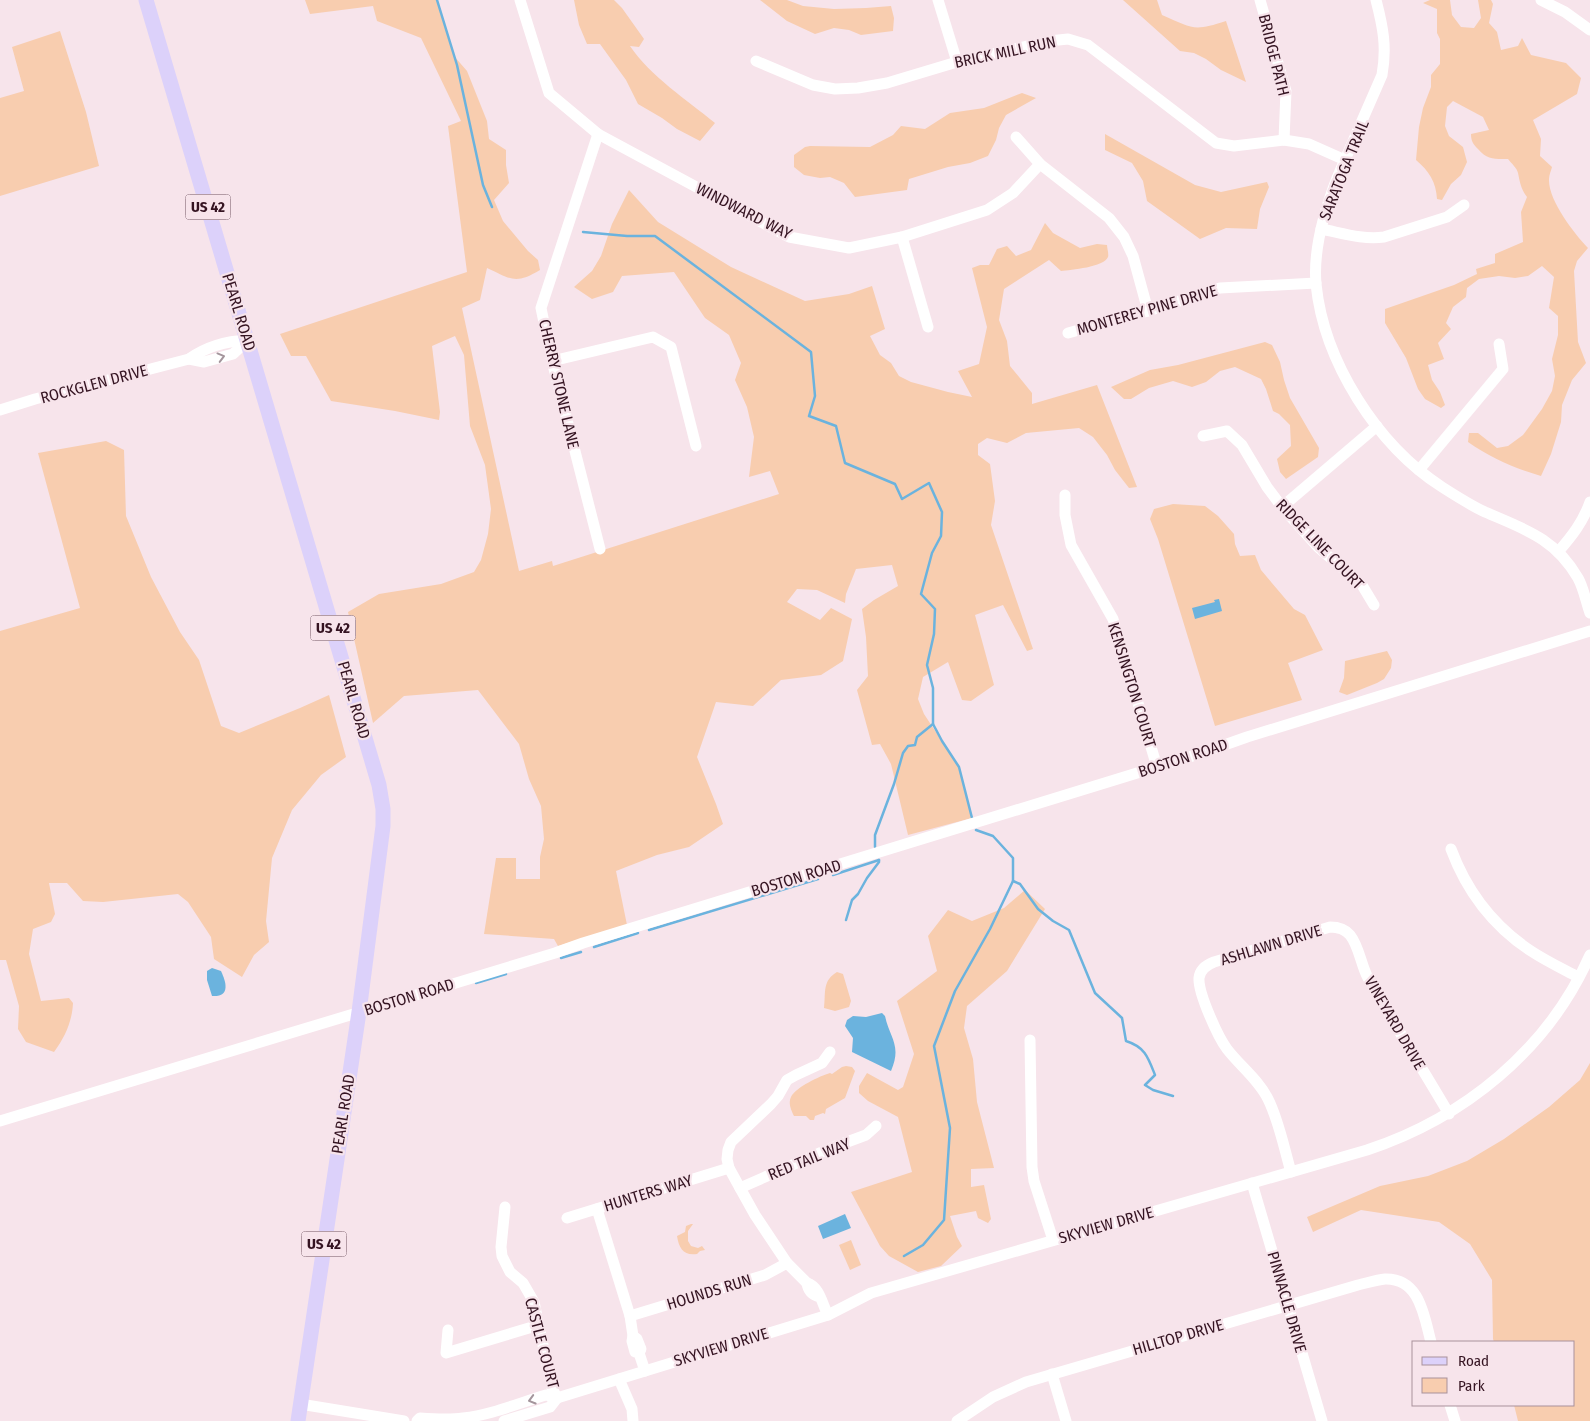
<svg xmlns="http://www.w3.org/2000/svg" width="1590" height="1421" viewBox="0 0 1590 1421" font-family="'Fira Sans Condensed',sans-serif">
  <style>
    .green { fill: #f8cdaf }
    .water { fill: #6bb3de }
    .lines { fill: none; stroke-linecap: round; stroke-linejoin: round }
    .stream { stroke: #6bb3de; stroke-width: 2.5 }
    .minor { stroke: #fff; stroke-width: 11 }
    .major { stroke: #dcd1fa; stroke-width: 15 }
    .oneway { stroke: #a4959c }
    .labels { text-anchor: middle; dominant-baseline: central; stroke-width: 4.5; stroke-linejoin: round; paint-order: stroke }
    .shield { fill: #f7e4eb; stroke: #6f525e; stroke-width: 1 }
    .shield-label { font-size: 15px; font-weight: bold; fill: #351422 }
    .street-label { font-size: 16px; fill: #351422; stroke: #f7e4eb }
  </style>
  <rect width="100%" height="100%" fill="#f7e4eb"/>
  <g class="green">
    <path d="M305,0H437L454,56L467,71L487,121L489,139L506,150V165L509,183L494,200L503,221L528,251L538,260L540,270C515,285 511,279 487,268L480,300L462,308L519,571L552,561L553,566L779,494L770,471L749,477L754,437L747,407L735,380L741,363L729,335L705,318L674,272L622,276L613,292L592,299L574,287L592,271L601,256L612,224L629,190L658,222L731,267L805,301L849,294L872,286L885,329L870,336L880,355L891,363L899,376L911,382L948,392L972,397L958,371L979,364L987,327L972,268L980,265H989L997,249L1007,246L1016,256L1031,250L1045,223L1053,233L1080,248L1097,244L1107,245C1107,248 1109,254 1108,257C1104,267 1071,270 1061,271L1049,260L1004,289L999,320L1007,341L1010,366L1032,393V404L1097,385L1137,487L1129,488L1115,470L1107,455L1093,437L1079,428L1026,433L1007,443L987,438L978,444V455L990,464L995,501L991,525L1033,649L1027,651L1003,605L975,615L994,685L971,701L962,700L948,662L923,677L918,699L924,714L959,767L972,818L908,835L891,764L880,744L872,745L857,690L868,676L866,637L862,609L874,600L898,586L892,565L856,569L846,594L845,603L817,590L797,589L787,602L820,620L831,608L852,619L843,661L821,675L781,680L753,706L716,702L697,757L716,804L723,824L689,847L657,855L616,871L627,925L558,946L554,939L484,934L496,858H516V879H540V857L544,839L541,806L529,779L519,744L478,690L404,696L373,723L348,612L379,594L441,584L474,572L481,560L488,534L491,509L485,465L470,426L464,355L455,336L432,346L440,412L439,420L395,411L331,401L306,356H291L280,334L467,272L448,126L461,121L421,38L377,21L373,6L310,14Z"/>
    <path d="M574,0H614L622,8L644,39L639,47L630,46C650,76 687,100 715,123L700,141L677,129L662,118L638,104L626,80L600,44H587L579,25Z"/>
    <path d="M760,0H787L803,6L834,9L866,8L891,6L894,18L893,31L861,35L849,30L834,28L815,34L787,21Z"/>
    <path d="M1123,0H1157L1162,15C1192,28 1193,32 1226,21L1246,82L1221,70L1206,59L1194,53L1180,51Z"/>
    <path d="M1430,0H1450L1452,15L1461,27L1474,28L1481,18L1478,0H1491L1493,4L1489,23L1497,32L1501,50L1518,46L1522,38L1531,55L1566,63L1581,78L1577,94L1533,120L1541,139L1540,156L1552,167C1551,171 1549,175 1549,179C1548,200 1574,233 1588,248L1577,261L1574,271L1578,342L1586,363L1572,380L1562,405L1561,422L1551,454L1541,476C1514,468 1491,458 1468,442L1469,433H1478L1497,448L1508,446L1523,435L1542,409L1552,391L1555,376L1552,359L1558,335V316L1549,308L1554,277L1542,266L1528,276L1515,278L1499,276L1479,279L1467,288L1466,297L1453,307L1446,323L1451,329L1438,343L1444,359L1428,365L1432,380L1440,392L1445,405L1441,408L1425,399L1418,389L1406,358L1385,323V309L1454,285L1477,274L1476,269L1495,263V254L1523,242L1521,212L1527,197C1521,189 1520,183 1518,173C1517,168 1511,163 1508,159C1495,159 1487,160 1478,149C1473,144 1471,141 1471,134L1489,130L1483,117L1453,101L1447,107L1445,126L1449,136L1463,147L1467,162L1461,175L1451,184L1442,200L1437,199C1436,182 1429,171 1416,160L1419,127L1423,108L1431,87V75L1440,64V39L1437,33V9L1423,3Z"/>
    <path d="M60,31L86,112L99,166L0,196V98L24,91L12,47Z"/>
    <path d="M1022,93L1036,98L1006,115L999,128L996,140L988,156L970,163L948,167L909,179L907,190L855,197L844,183L830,177L820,178L804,175L794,167V155L805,147L810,146L870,147L893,135L901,126L925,129L950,113L984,108Z"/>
    <path d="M1105,134L1195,185L1221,192L1267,182L1269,187L1260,209L1257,229L1226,228L1200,239L1147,201L1143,181L1132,163L1105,150Z"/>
    <path d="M1265,342L1272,345L1280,362L1284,380L1290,398L1319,448L1318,457L1286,479L1280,472L1277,459L1291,446L1290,425L1279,414L1273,411L1266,389L1261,379L1235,367L1220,371L1206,382L1192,387L1173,381L1149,388L1131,399H1124L1111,387L1150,370L1178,365Z"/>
    <path d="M106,441L124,450L126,516L151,577L180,632L199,660L221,726L239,733L300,708L329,695L346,757L321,775L292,810L272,858L266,921L269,942L254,955L242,977L214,959L211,937L188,902L178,894L103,902L83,901L67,883H49L55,914L51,922L33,929L29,954L41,1001L69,998L73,1003C72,1022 65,1037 54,1052L26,1042L18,1029L19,1006L6,960H0V631L80,608L38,453Z"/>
    <path d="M1173,504L1205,506L1218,516L1234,534L1235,544L1240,556L1255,555L1261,570L1294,609L1305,615L1323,650L1288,663L1302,700L1215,726L1158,539L1150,519L1154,509Z"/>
    <path d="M1387,651L1392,660L1391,668L1384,679L1377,683L1347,695L1339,692L1344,678L1345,661Z"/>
    <path d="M1025,890L1045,909L1007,971L967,1006L964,1028L973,1059L977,1102L994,1168L971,1169V1187L984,1185L991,1219L988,1223L978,1218L976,1211L950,1216L957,1237L962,1246L941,1266L918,1272L889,1256L880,1246L851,1192L912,1172L898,1117L868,1101L859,1093V1086L867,1073L898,1090L903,1087L914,1054L897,1001L937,971L928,936L948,910L972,921L1004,908Z"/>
    <path d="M837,972L843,974L851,1001L849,1007L835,1011L824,1008C826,992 822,981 837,972Z"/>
    <path d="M1590,1063V1421H1518L1514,1405H1574V1342H1494L1493,1339L1492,1280L1470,1244L1439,1222L1361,1210L1313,1232L1307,1217L1380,1186L1428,1176L1467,1161L1504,1139L1549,1107L1580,1080Z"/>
    <path d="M846,1066L852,1067L855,1071L845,1098L826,1109L825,1114L823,1113L815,1116L814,1120H810L806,1116H794C791,1110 788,1103 791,1097C796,1087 820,1076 830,1073L832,1074L842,1067Z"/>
    <path d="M691,1224H693L688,1231V1241L691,1246L698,1248L702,1246L705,1250L700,1251L697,1254C684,1256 679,1249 677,1236L685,1232L686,1226Z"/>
    <path d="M851,1240L861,1265L850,1270L839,1245Z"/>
  </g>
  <g class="water">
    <path d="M1219,599L1222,611L1195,619L1192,608L1215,602L1214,600Z"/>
    <path d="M212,968L221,971C226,982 231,997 212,996L207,980V971Z"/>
    <path d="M882,1013L885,1016C890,1039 902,1045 891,1071L852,1052L853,1038L845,1026L847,1020L853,1016L866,1017Z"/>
    <path d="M845,1214L851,1228L823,1239L818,1226Z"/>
  </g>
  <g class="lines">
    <g class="stream">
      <path d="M437,0L457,65L483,185L492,207"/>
      <path d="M583,232L627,236H655L811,352L815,396L809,416L836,426L845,463L895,484L902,499L929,483L942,512L941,536L932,553L921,594L935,609L934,634L927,665L933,688V724L942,741L959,767L972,818"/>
      <path d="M875,847V835L894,784L903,753L908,746L915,745L917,737L933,724"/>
      <path d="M833,875L879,860"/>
      <path d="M1013,881L1020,884L1038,909L1053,921L1069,930L1095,993L1122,1018L1126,1041C1145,1047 1148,1057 1155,1075L1145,1085L1153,1090L1173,1096"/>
      <path d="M846,920L852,900L858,894L867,878L879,862V860"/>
      <path d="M649,930L818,879"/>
      <path d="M594,947L638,933"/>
      <path d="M561,958L581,952"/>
      <path d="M476,983L506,974"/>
      <path d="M904,1256L923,1245L944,1220L950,1128L934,1046L955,991L990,929L1013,881V858L993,836L976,830"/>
    </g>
    <g class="minor">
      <path d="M520,0L549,93L598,134L789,237L849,248L902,237L987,210L1013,193L1040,164"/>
      <path d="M938,0L957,62"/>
      <path d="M1260,0L1286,91L1284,140"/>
      <path d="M1376,0C1383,27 1387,47 1382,75L1337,178C1325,209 1313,250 1316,284C1324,362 1377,445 1442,487C1456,496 1470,505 1485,512C1524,529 1555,538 1578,578C1584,589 1586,602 1590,613"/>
      <path d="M1541,0L1565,12L1590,30"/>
      <path d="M756,61L813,85L835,89L858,88L887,83L957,62L1049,41L1068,39L1088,45L1216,143L1234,146L1284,140L1309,144L1345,160"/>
      <path d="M598,134L541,308L552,361L600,549"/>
      <path d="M1016,137L1040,164L1109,218L1124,237L1133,256L1148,311"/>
      <path d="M1321,229C1342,233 1363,240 1384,237L1447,217L1464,205"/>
      <path d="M902,237L928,327"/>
      <path d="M1068,333L1148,311L1220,288L1316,283"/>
      <path d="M189,359L204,362L233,354L248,340"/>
      <path d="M552,361L653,337L671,347L696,446"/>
      <path d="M0,410L35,399L189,359C207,346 226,341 248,340"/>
      <path d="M1203,436L1227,431L1242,445L1267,487L1282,507L1318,547L1362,585L1374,605"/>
      <path d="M1419,470L1503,369L1499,344"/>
      <path d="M1065,495V515L1071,545L1113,619L1157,767"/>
      <path d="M1282,507L1377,426"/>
      <path d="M1558,552C1572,536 1583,522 1590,502"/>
      <path d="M1451,849C1467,892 1493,926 1531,951C1546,961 1563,969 1578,977"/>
      <path d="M1030,1040L1032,1167L1034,1181L1053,1240"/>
      <path d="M0,1121L555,953L583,943L1199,754L1247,737L1590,631"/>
      <path d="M1291,1172C1284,1148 1279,1121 1268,1099C1258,1079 1240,1066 1227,1049C1218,1037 1198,993 1199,978C1200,970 1206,965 1214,962L1330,927C1337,927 1345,929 1350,935C1359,946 1361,965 1368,978C1394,1024 1422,1068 1449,1114"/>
      <path d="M1252,1183L1322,1421"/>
      <path d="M740,1188L831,1148L866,1135L876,1126"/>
      <path d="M505,1207L501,1247L502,1256L510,1272L523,1283L534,1302L552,1388L557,1398L828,1315L871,1293L1367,1150C1464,1118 1548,1050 1590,955"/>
      <path d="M597,1209L630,1316L633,1336"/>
      <path d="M567,1218L729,1168"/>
      <path d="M807,1283L787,1263L755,1215L740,1188L729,1168L727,1159L728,1150L731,1142L771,1104L778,1096L787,1080L796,1075L822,1063L830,1052"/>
      <path d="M820,1297C812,1295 808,1291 807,1283C820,1287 822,1304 828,1315"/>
      <path d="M630,1316L765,1275L787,1263"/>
      <path d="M448,1330L446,1353L539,1325"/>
      <path d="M639,1353L641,1349L637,1339L633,1336L632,1341L635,1352L639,1353L645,1371"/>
      <path d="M1052,1374L1066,1421"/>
      <path d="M619,1379L632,1409L633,1421"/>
      <path d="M300,1404L404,1421"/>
      <path d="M1450,1405L1455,1421"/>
      <path d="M417,1421L420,1418C434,1419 449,1420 463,1418C491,1415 519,1403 546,1395L557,1398L550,1407L504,1421"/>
      <path d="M957,1421L993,1397L1026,1382L1358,1285C1367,1283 1376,1280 1385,1279C1420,1278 1424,1316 1431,1342"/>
    </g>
    <path class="major" d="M146,0L379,785L383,809V826L359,1012L298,1421"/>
  </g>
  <defs><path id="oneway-chevron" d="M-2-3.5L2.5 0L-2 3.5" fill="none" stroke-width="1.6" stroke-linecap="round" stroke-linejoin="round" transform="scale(1.25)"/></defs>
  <g class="oneway">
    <use href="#oneway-chevron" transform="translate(221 357) rotate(-15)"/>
    <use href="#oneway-chevron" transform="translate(532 1400) rotate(164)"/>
  </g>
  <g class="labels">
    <g class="shield">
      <rect x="185.5" y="194.5" width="45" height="25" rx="4"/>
      <rect x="310.5" y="615.5" width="45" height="25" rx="4"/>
      <rect x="301.5" y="1231.5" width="45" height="25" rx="4"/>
    </g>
    <g class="shield-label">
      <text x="208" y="207">US 42</text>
      <text x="333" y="628">US 42</text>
      <text x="324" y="1244">US 42</text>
    </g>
    <g class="street-label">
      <text transform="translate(1005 52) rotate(-12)">BRICK MILL RUN</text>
      <text transform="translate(1274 55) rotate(76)">BRIDGE PATH</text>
      <text transform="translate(1344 170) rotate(-68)">SARATOGA TRAIL</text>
      <text transform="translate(744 211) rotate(27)">WINDWARD WAY</text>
      <text transform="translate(1147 310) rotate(-16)">MONTEREY PINE DRIVE</text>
      <text transform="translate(239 312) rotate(73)">PEARL ROAD</text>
      <text transform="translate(94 384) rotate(-15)">ROCKGLEN DRIVE</text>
      <text transform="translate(559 384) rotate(77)">CHERRY STONE LANE</text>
      <text transform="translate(1320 544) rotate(46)">RIDGE LINE COURT</text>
      <text transform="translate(1132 685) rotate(73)">KENSINGTON COURT</text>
      <text transform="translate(354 700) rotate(74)">PEARL ROAD</text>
      <text transform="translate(1183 758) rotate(-18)">BOSTON ROAD</text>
      <text transform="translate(796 878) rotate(-17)">BOSTON ROAD</text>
      <text transform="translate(1271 945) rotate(-17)">ASHLAWN DRIVE</text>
      <text transform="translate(409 997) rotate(-17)">BOSTON ROAD</text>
      <text transform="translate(1395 1023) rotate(60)">VINEYARD DRIVE</text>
      <text transform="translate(343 1114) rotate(-81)">PEARL ROAD</text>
      <text transform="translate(809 1159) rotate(-22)">RED TAIL WAY</text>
      <text transform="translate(648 1193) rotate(-17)">HUNTERS WAY</text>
      <text transform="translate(1106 1225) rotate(-16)">SKYVIEW DRIVE</text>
      <text transform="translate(709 1292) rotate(-17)">HOUNDS RUN</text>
      <text transform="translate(1287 1302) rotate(74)">PINNACLE DRIVE</text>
      <text transform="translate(1178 1337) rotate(-16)">HILLTOP DRIVE</text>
      <text transform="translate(542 1343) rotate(75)">CASTLE COURT</text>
      <text transform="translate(721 1347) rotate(-17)">SKYVIEW DRIVE</text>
    </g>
  </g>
  <rect x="1412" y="1341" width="162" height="65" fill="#f7e4eb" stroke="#a9919b"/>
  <rect x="1422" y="1357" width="25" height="8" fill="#dcd1fa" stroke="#a9919b"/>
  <text x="1458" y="1366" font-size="15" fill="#351422">Road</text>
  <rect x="1422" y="1378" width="25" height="15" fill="#f8cdaf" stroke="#a9919b"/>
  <text x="1458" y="1391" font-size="15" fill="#351422">Park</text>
</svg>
